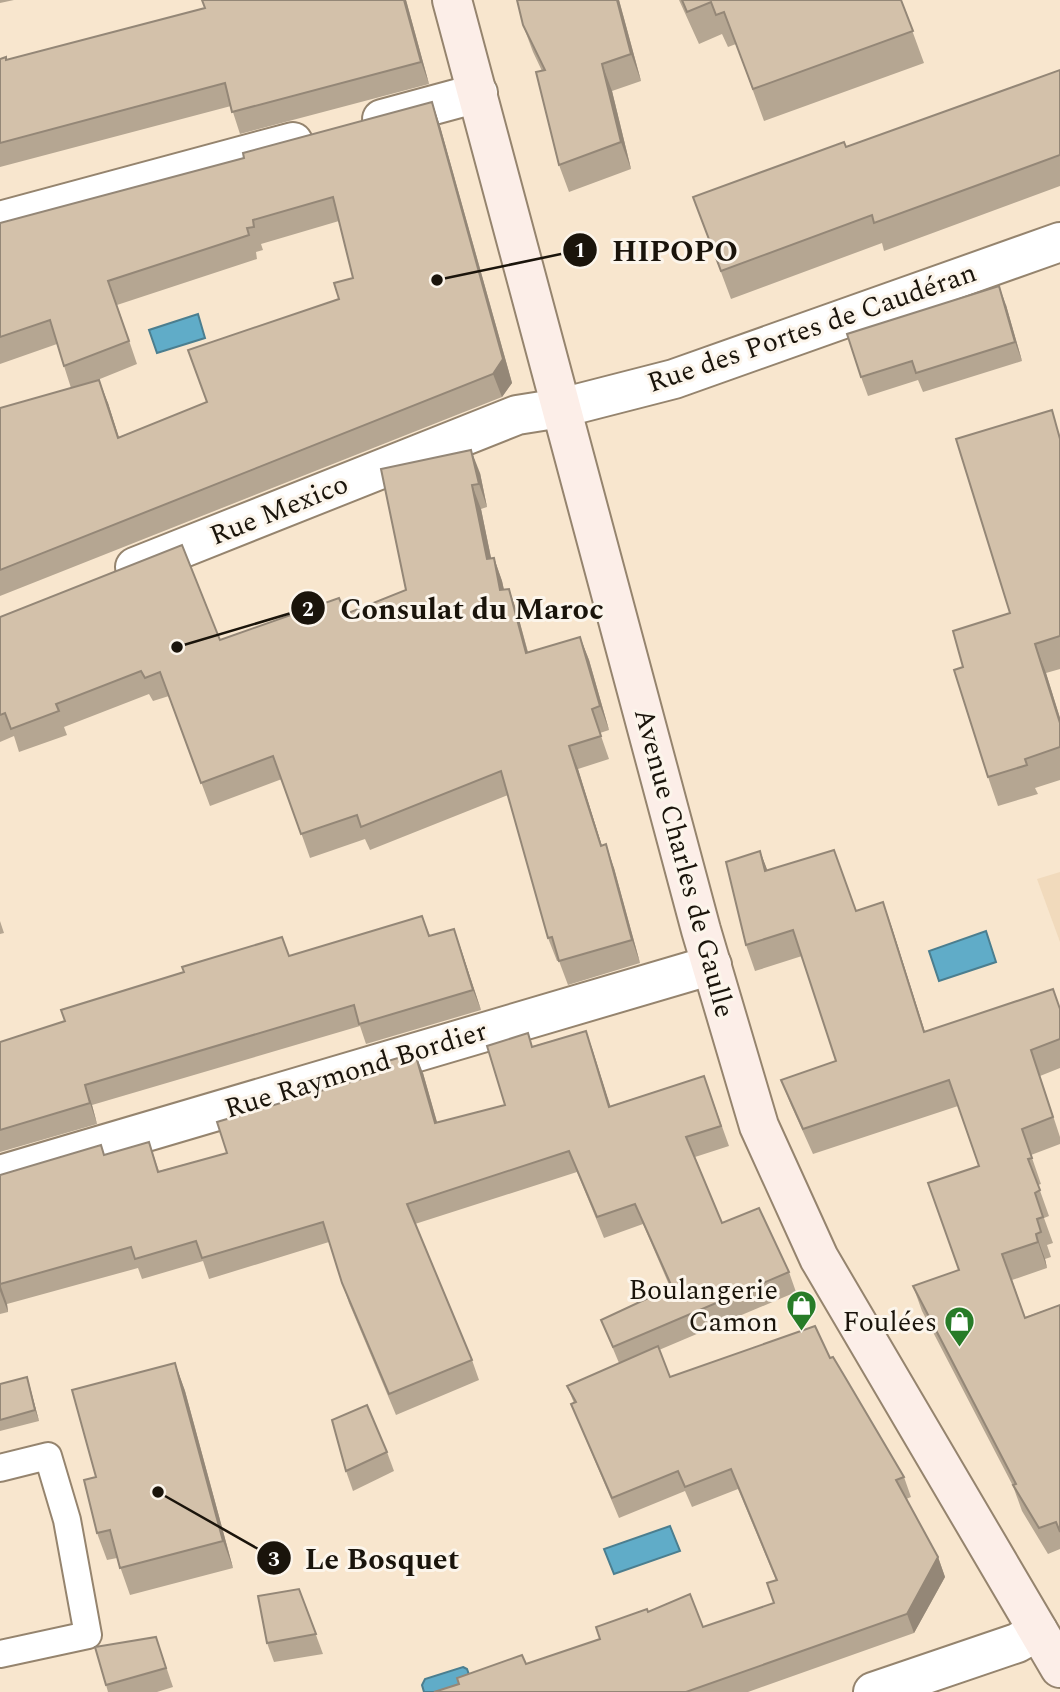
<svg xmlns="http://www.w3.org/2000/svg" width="1060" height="1692" viewBox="0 0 1060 1692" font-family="Spectral,serif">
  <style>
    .built { fill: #f1dabc }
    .water { fill: #60acc8; stroke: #4b7e8f; stroke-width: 2 }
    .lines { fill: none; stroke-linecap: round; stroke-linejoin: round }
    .lane-casing { stroke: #95846e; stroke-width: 30 }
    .street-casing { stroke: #95846e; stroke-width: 42 }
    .secondary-casing { stroke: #95846e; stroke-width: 42 }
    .lane { stroke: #fff; stroke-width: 26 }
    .street { stroke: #fff; stroke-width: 38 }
    .secondary { stroke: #fceee8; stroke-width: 38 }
    .wall { fill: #b5a692; fill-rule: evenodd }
    .shaded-wall { fill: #948777 }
    .building { fill: #d3c1aa; stroke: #948777; stroke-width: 2 }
    .labels { text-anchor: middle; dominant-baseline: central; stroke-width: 6; stroke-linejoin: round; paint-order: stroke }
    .street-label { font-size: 28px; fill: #1a140b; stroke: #fcf5eb }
    .poi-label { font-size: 28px; fill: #1a140b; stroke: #fcf5eb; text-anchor: end }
    .leader { fill: none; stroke: #1a140b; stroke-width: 2.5 }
    .callout-dot { fill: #1a140b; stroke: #fcf5eb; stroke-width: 2.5 }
    .mark-label { font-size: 21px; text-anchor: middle; font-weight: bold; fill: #fff }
    .callout-label { font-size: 30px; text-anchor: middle; font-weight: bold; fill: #1a140b; stroke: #fcf5eb; stroke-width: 6; stroke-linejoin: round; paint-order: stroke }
  </style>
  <rect width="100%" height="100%" fill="#f8e6ce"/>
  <path class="built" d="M1060,872V942L1037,879Z"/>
  <g class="water">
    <path d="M198,314L205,338L157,353L149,330Z"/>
    <path d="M986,931L996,962L939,981L929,951Z"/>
    <path d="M670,1526L680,1551L614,1574L604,1549Z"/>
    <path d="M463,1667L467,1669L475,1692H424L422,1685L425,1679Z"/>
  </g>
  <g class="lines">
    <defs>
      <path id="lane" d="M0,1468L48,1456L67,1520L88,1635L0,1654"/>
      <g id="street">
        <path d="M382,119L478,93"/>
        <path d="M0,221L293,142"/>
        <path d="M135,567L517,415L561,408L674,379L1060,242"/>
        <path d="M0,1175L712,965"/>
        <path d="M873,1692L1017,1643L1038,1631"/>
      </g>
      <path id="secondary" d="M452,0L701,930L759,1126L819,1258L1060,1668"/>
    </defs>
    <use href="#lane" class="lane-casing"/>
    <use href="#street" class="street-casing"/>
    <use href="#secondary" class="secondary-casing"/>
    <use href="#lane" class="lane"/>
    <use href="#street" class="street"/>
    <use href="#secondary" class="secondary"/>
  </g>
  <g class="wall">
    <path d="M0,0H14L0,3Z"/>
    <path d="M406,0L429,84L240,134L231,106L0,167V59L7,60L205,8Z"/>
    <path d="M619,0L641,81L612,91L631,169L569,192L559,165L542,71L533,52L523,25Z"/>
    <path d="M679,0H901L924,63L764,121L736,44L728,47L722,34L699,44Z"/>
    <path d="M1060,70V186L884,251L882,243L731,299L693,197L846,147Z"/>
    <path d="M432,102L440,126L512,383L502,397L0,596V408L71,388L57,344L0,364V223L244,158ZM339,221L353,278L339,299L207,402L119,437L108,403L95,381L137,364L117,305L257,259L256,252L263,250L261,244Z"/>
    <path d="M1006,305L1022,361L923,392L918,380L868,396L861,377Z"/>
    <path d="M1060,433V669L1046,673L1060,718V780L1035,788L1038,794L998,806L988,777L963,667L1010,613Z"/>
    <path d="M480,473L487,507L481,509L491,558H494L502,581L504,590L517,612L528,652L580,637L589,660L609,730L600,733L609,759L578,769L602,846L614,868L640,963L568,985L559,961H557L548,938L508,795L370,850L365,839L310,858L282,779L210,806L169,696L153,701L149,694L64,727L67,735L19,752L14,736L0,742V617L220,640L346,614L406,590Z"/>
    <path d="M760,851L767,870L856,911L883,902L892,928L925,1032L1060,1008V1068L1040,1076L1060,1137V1144L1031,1155L1041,1184L1038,1185L1049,1216L1044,1218L1053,1243L1047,1245L1051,1257L1045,1259L1047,1268L1012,1280L1025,1317L1060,1305V1549L1048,1554L1022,1511L1013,1486L922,1311L913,1286L959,1270L979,1166L958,1106L813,1154L791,1105L781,1080L836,1061L802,956L755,971L746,945Z"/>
    <path d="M422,916L430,936L454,929L481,1010L366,1044L360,1026L92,1105L97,1124L0,1152V1042Z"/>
    <path d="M0,921L4,933L0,934Z"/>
    <path d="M586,1031L610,1106L704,1076L729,1146L695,1157L722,1223L789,1272L796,1292L659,1350L670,1377L830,1358L904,1477L911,1497L906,1499L938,1557L945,1577L914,1633L748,1692H434L526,1664L600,1639L648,1612L703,1627L774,1603L767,1583L776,1580L738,1489L692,1507L685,1491L619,1518L571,1404L574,1403L567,1386L619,1363L601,1320L670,1287L643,1224L604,1238L577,1172L415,1224L472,1360L479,1380L396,1415L349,1303L329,1242L209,1279L203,1261L142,1279L138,1268L7,1304L8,1312L0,1314V1175L105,1155L149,1142L159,1171L227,1153L423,1073L437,1123L505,1105L533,1046Z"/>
    <path d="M175,1363L185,1391L233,1568L130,1595L117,1558L107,1560L97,1533L96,1477Z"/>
    <path d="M27,1377L39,1421L0,1431V1384Z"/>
    <path d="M387,1452L394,1471L353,1491L346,1471Z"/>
    <path d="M299,1589L323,1654L274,1662L267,1643Z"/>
    <path d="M156,1637L173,1687L157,1692H108L106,1685Z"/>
  </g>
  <g class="shaded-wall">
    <path d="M404,0H406L429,84L421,62Z"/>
    <path d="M617,0H619L641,81L631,54Z"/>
    <path d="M602,64L612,91L631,169L621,142Z"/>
    <path d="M432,102L440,126L512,383L502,397L493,374Z"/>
    <path d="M999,286L1006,305L1022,361L1015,342Z"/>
    <path d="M99,380L108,403L126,461L118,438Z"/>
    <path d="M471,450L480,473L487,507L479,484Z"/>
    <path d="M472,485L481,509L496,582L487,559Z"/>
    <path d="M494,558L502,581L509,613L500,590Z"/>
    <path d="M509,589L517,612L534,676L526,653Z"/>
    <path d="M580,637L589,660L609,730L600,706Z"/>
    <path d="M1035,644L1046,673L1060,718V723Z"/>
    <path d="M569,746L578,769L609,869L601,846Z"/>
    <path d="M606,844L614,868L640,963L632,940Z"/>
    <path d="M760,851L770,877L765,871Z"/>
    <path d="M883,902L892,928L933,1058L924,1032Z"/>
    <path d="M454,929L461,949L481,1010L473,990Z"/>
    <path d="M586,1031L593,1051L617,1127L609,1107Z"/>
    <path d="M415,1053L423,1073L443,1143L435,1123Z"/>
    <path d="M85,1085L92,1105L97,1124L90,1103Z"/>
    <path d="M1036,1234L1045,1259L1047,1268L1038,1242Z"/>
    <path d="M0,1284L7,1304L8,1312L0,1291Z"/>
    <path d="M175,1363L185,1391L233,1568L223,1541Z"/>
    <path d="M27,1377L30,1387L39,1421L35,1410Z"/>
    <path d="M938,1557L945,1577L914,1633L907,1614Z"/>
  </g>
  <g class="building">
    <path d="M202,0H404L421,62L232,112L225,83L0,143V59L6,57V60L205,8Z"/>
    <path d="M517,0H617L631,54L602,64L621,142L559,165L536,72L545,70L523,25Z"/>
    <path d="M682,0H901L913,31L753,89L724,12L716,15L711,2L687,12Z"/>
    <path d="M1060,70V155L874,223L872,215L721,271L693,197L844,142L846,147Z"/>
    <path d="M432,102L503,359L493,374L0,570V408L99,380L118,438L207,402L188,350L339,299L334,283L353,278L333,197L253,220L254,227L247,228L249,235L108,281L129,341L64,366L50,320L0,337V223L244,158L243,153Z"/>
    <path d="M999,286L1015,342L916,373L912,361L861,377L847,334Z"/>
    <path d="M1052,410L1060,439V636L1035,644L1060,723V747L1025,759L1027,765L988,777L954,670L963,667L953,631L1010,613L956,439Z"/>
    <path d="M471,450L479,484L472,485L487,559L494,558L500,590L509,589L526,653L580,637L600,706L592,709L601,736L569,746L601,846L606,844L632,940L559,961L552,937L548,938L501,771L361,827L357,815L301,834L273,756L201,783L160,672L145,678L141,671L56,704L59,711L11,729L5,713L0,715V617L182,545L220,640L339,598L346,614L406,590L381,469Z"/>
    <path d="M834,850L856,911L883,902L924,1032L1053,989L1060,1009V1039L1031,1050L1053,1117L1022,1129L1032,1158L1028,1159L1040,1190L1035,1193L1043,1217L1037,1219L1041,1232L1036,1234L1038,1242L1002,1254L1025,1318L1060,1305V1532L1056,1522L1039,1528L1013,1485L1016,1484L913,1286L959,1270L928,1183L979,1166L949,1080L803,1129L781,1080L836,1061L793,930L746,945L726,862L760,851L765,871Z"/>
    <path d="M422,916L429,936L454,929L473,990L359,1024L354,1005L85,1085L90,1103L0,1130V1042L65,1021L61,1010L184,972L182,967L282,937L289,956Z"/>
    <path d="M586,1031L609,1107L704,1076L721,1126L686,1137L722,1223L759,1208L789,1272L613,1347L601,1320L672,1287L635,1204L597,1217L569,1151L407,1204L472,1360L389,1394L342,1283L323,1222L202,1258L196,1241L135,1259L131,1247L0,1284V1291V1175L101,1145L104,1155L149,1142L158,1172L227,1153L217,1122L374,1075L371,1066L415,1053L435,1123L505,1105L487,1046L528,1033L532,1047Z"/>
    <path d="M815,1326L830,1358L833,1357L845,1377L904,1477L896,1480L938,1557L907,1614L686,1692H434L459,1684L457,1678L522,1655L526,1664L600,1639L596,1627L647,1609L648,1612L690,1594L703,1627L774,1603L767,1583L777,1580L731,1469L685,1487L678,1471L612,1498L571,1404L576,1402L567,1386L658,1346L670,1377Z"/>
    <path d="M175,1363L223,1541L120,1568L110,1530L97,1533L84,1480L96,1477L72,1390Z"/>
    <path d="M27,1377L35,1410L0,1420V1384Z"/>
    <path d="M367,1405L387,1452L346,1471L332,1420Z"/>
    <path d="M299,1589L316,1634L267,1643L258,1596Z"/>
    <path d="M156,1637L166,1668L106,1685L95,1647Z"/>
  </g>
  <defs>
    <symbol id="shop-pin" viewBox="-11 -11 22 30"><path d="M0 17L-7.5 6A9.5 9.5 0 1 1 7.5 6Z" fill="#277c28" stroke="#fcf5eb"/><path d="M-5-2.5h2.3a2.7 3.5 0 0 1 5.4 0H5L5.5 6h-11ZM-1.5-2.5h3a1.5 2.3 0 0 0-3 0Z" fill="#fff"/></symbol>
  </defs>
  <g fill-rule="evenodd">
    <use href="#shop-pin" x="784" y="1288" width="35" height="47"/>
    <use href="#shop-pin" x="942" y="1304" width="35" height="47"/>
  </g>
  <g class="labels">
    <g class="street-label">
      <text transform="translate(812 328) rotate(-19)">Rue des Portes de Caudéran</text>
      <text transform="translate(279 510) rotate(-22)">Rue Mexico</text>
      <text transform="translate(684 863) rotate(75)">Avenue Charles de Gaulle</text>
      <text transform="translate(356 1070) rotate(-17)">Rue Raymond Bordier</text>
    </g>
    <g class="poi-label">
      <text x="778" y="1290">Boulangerie<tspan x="778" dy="32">Camon</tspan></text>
      <text x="937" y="1322">Foulées</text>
    </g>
  </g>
  <path class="leader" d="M437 280L580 250M177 647L308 608M158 1492L274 1558"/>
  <g class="callout-dot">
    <circle cx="437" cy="280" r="7"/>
    <circle cx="177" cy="647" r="7"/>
    <circle cx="158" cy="1492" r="7"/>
    <circle cx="580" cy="250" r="18"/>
    <circle cx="308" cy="608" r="18"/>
    <circle cx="274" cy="1558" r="18"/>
  </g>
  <g class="mark-label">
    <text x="580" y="257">1</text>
    <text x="308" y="616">2</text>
    <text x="274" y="1566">3</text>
  </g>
  <g class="callout-label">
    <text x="675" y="261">HIPOPO</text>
    <text x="472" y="619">Consulat du Maroc</text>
    <text x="382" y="1569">Le Bosquet</text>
  </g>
</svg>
